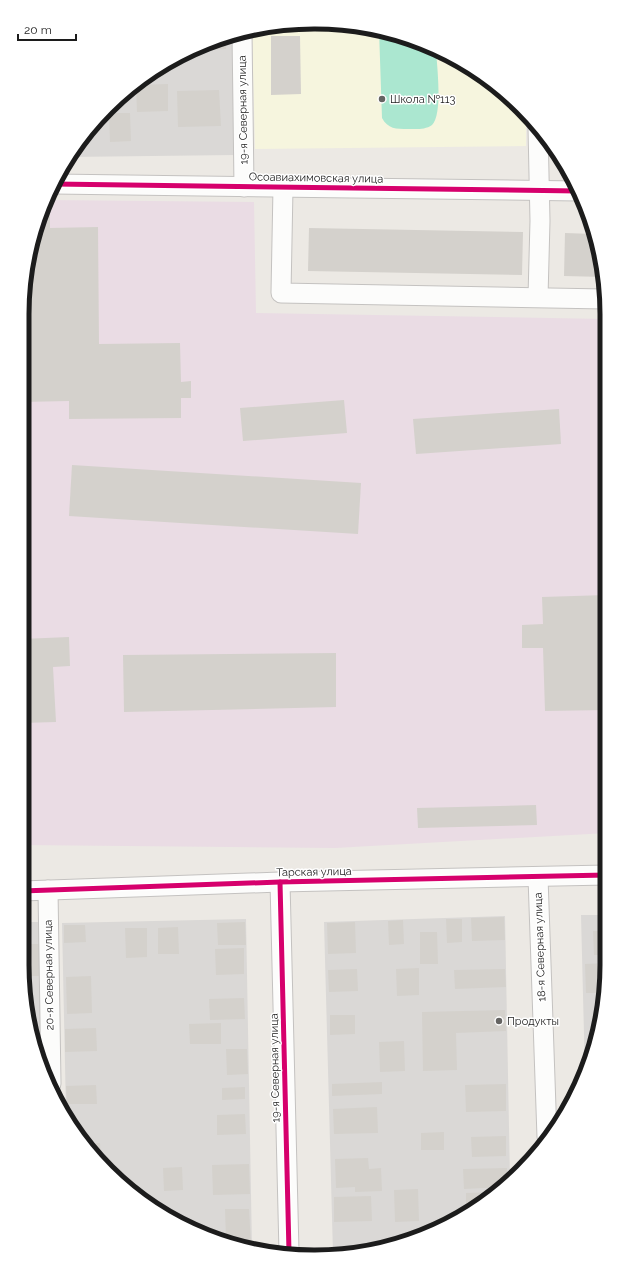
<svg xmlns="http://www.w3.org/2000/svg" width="629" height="1279" viewBox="0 0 629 1279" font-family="Raleway,sans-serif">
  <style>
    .residential { fill: #dad8d6 }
    .industrial { fill: #eadce4 }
    .education { fill: #f6f5de }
    .pitch { fill: #abe7d0 }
    .building { fill: #d4d1cc }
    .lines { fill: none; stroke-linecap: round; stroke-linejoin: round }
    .minor-casing { stroke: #c4c2c0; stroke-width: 21 }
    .minor { stroke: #fcfcfb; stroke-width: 19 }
    .cycleway-casing { stroke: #fff; stroke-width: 8 }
    .cycleway { stroke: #d6006c; stroke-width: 5 }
    .poi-dot { fill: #656462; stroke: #fff; stroke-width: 1.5 }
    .labels { text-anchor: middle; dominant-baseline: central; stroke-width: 3; stroke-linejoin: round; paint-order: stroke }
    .poi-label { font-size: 11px; fill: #1c1c1c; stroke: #fff; text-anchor: start }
    .street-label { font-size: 11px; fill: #1c1c1c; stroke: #fff }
    .rim { fill: none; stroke: #1c1c1c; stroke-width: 5 }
  </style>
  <rect width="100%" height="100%" fill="#ece9e4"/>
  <g class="residential">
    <path d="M233,35L235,155L68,157L108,108L152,71L203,44Z"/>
    <path d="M581,915H607V965L601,1022L585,1074Z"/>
    <path d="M505,916L510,1180L492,1197L444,1227L352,1255L333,1254L324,922Z"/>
    <path d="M246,919L252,1249L168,1218L121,1184L83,1143L66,1111L62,923Z"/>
    <path d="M22,922H43L46,1074L38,1059L22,965Z"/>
  </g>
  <path class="industrial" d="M46,200L254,202L256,313L605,319L607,833L335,848L22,845V314L28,257Z"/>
  <path class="education" d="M315,22L372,28L427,44L493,83L526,116V146L255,149L252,29Z"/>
  <path class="pitch" d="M379,30L427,44L436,50C437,66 443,115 432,125C425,130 416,129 408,129C396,129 388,129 382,118Z"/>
  <g class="building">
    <path d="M271,36H300L301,94L271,95Z"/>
    <path d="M226,37V49L199,50V46L203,44Z"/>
    <path d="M168,84V111L137,112L136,85Z"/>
    <path d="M219,90L221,126L178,127L177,91Z"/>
    <path d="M109,113H130L131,141L110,142Z"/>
    <path d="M45,201H50V228L98,227L99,344L180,343L181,382L191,381V398H181V418L69,419V401L22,402V314L28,257Z"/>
    <path d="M309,228L523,232L522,275L308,271Z"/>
    <path d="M565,233L593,234L604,277L564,276Z"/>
    <path d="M344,400L347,433L243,441L240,408Z"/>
    <path d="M559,409L561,444L416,454L413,419Z"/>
    <path d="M72,465L361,483L358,534L69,516Z"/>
    <path d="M606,595V710L545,711L543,648H522V625L543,624L542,597Z"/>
    <path d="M69,637L70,666L53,667L56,722L22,723V639Z"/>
    <path d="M336,653V707L124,712L123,655Z"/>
    <path d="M536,805L537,825L418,828L417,808Z"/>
    <path d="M504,917L505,940L472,941L471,918Z"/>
    <path d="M446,919H462V942L447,943Z"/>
    <path d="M403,920L404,944L389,945L388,921Z"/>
    <path d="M245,922L246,945H218L217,923Z"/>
    <path d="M355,922L356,953L328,954L327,923Z"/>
    <path d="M64,925H85L86,942L64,943Z"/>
    <path d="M178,927L179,954H158V928Z"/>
    <path d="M125,928H147V957L126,958Z"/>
    <path d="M593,931H607V955H594Z"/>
    <path d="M420,932H437L438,964H420Z"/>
    <path d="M22,944H41L42,976H24Z"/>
    <path d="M244,948V974L216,975L215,949Z"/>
    <path d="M607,963L604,993H586L585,964Z"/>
    <path d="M419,968V995L397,996L396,969Z"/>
    <path d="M357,969L358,991L329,992L328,970Z"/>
    <path d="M505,969L506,987L455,989L454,970Z"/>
    <path d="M91,976L92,1013L67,1014L66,977Z"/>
    <path d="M244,998L245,1019L210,1020L209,999Z"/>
    <path d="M505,1010L506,1031L456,1033L457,1070L423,1071L422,1012Z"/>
    <path d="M330,1015H355V1034L330,1035Z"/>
    <path d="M221,1023V1044H190L189,1024Z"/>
    <path d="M96,1028L97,1051L65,1052V1029Z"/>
    <path d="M404,1041L405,1071L380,1072L379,1042Z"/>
    <path d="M226,1049H247L248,1074L227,1075Z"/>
    <path d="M382,1082V1094L332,1096V1084Z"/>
    <path d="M506,1084V1111L466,1112L465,1085Z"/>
    <path d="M96,1085L97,1104H67L66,1086Z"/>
    <path d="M245,1087V1099L222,1100V1088Z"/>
    <path d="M377,1107L378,1133L334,1134L333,1109Z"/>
    <path d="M245,1114L246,1134L217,1135V1115Z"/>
    <path d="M444,1132V1150H421V1133Z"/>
    <path d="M506,1136V1156L472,1157L471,1137Z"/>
    <path d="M100,1143L101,1162L84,1144Z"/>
    <path d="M368,1158L369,1169L381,1168L382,1191L355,1192V1187L336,1188L335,1159Z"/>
    <path d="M249,1164L250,1194L213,1195L212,1165Z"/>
    <path d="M182,1167L183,1190L164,1191L163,1168Z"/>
    <path d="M507,1168V1183L502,1187L464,1189L463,1169Z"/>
    <path d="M418,1189L419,1221L395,1222L394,1190Z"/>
    <path d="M498,1192L492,1197L466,1213V1193Z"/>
    <path d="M371,1196L372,1221L334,1222V1197Z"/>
    <path d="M225,1209H249L251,1245H241L226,1239Z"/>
  </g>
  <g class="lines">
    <defs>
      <g id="minor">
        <path d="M242,32L244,187"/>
        <path d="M538,128L540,221L538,297"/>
        <path d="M54,184L578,191"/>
        <path d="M283,188L281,293L605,299"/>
        <path d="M538,877L547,1137"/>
        <path d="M280,882L289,1252"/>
        <path d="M48,890L51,1084"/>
        <path d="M22,891L280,882L607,875"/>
      </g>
    </defs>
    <use href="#minor" class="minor-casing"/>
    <use href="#minor" class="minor"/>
    <defs>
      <g id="cycleway">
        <path d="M54,184L578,191"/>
        <path d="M280,882L289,1252"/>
        <path d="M22,891L280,882L607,875"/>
      </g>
    </defs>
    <use href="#cycleway" class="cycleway-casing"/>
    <use href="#cycleway" class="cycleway"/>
  </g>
  <g class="poi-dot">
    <circle cx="382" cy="99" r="4"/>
    <circle cx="499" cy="1021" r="4"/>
  </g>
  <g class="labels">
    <g class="poi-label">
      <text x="390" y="99">Школа №113</text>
      <text x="507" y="1021">Продукты</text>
    </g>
    <g class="street-label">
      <text transform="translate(243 110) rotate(-91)">19-я Северная улица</text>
      <text transform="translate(316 178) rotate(1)">Осоавиахимовская улица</text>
      <text transform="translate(314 872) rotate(-1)">Тарская улица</text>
      <text transform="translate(540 947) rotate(-92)">18-я Северная улица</text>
      <text transform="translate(49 975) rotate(-91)">20-я Северная улица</text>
      <text transform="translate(275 1068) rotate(-91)">19-я Северная улица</text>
    </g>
  </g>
  <path d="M0 0H629V1279H0ZM314 29H315A285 285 0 0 1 600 314V965A285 285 0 0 1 315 1250H314A285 285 0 0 1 29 965V314A285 285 0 0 1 314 29Z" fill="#fff" fill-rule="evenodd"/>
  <path class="rim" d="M314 29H315A285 285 0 0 1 600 314V965A285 285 0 0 1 315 1250H314A285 285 0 0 1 29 965V314A285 285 0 0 1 314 29Z"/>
  <path d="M18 34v6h58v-6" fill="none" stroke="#1c1c1c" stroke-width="2"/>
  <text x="24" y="34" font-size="12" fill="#1c1c1c" stroke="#ffffff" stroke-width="3" paint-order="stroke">20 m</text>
</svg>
